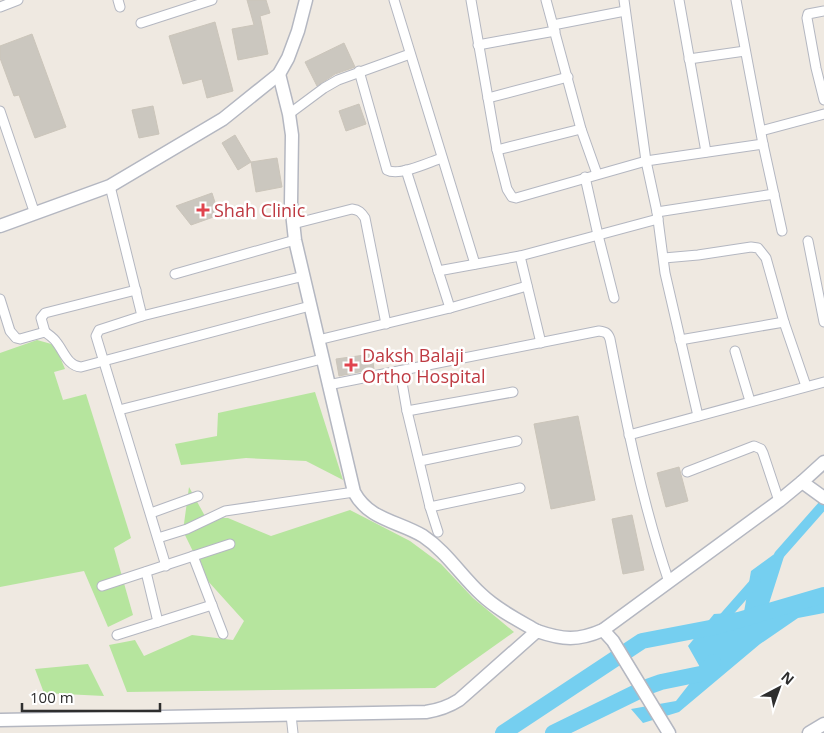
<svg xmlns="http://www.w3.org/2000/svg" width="824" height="733" viewBox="0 0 824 733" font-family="'Open Sans',sans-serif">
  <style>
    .green { fill: #b6e59e }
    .water { fill: #75cff0 }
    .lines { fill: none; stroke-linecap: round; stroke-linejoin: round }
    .canal { stroke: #75cff0; stroke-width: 10 }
    .river { stroke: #75cff0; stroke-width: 16 }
    .building { fill: #cbc7bf; stroke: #cbc5ba }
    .street-casing { stroke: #b4b7c1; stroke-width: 11 }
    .secondary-casing { stroke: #b4b7c1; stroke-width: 15 }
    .street { stroke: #fff; stroke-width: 9 }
    .secondary { stroke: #fff; stroke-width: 12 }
    .health-dot { fill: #e0444e; stroke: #fff; stroke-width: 2 }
    .labels { text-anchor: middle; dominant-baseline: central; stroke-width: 5; stroke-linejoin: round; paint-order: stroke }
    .health-label { font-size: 18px; fill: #be3a42; stroke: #fff; text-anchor: start }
  </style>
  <rect width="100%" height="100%" fill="#efe9e1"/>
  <g class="green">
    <path d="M37,340L55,345L65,369L54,372L63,400L86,394L131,538L114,548L133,615L108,627L84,571L0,587V353Z"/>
    <path d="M315,392L343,480L306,461L246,458L181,465L175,444L217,436L218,413Z"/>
    <path d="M189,487L206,518H228L271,536L350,510L410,541L441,564L473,598L514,632L435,688L127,692L109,645L135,640L144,656L192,635L233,640L244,621L207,580L183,531Z"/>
    <path d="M88,664L104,696L44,693L35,669Z"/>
  </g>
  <path class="water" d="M788,544L766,613L824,590V613L798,618L760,644L679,712L643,723L631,709L676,701L701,669L688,646L714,614L744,612L751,571Z"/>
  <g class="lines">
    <g class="canal">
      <path d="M779,555L824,504"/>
      <path d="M719,623L756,581"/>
    </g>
    <g class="river">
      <path d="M503,733L642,641L715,627L824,595"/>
      <path d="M553,733L647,687L661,682L705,673L713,662"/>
    </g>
  </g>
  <g class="building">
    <path d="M247,0H266L270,13L260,16L268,54L238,60L232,29L254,25Z"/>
    <path d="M215,22L233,91L207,98L202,79L183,84L169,36Z"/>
    <path d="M32,34L66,127L35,138L19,95L14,96L0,58V46Z"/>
    <path d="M344,43L355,67L335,74L317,86L305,62Z"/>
    <path d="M359,104L366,124L346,131L339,111Z"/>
    <path d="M153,106L159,134L139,138L132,110Z"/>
    <path d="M235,135L251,162L238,170L222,143Z"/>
    <path d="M277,158L282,187L256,192L251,162Z"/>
    <path d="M212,193L219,215L191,225L176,206Z"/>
    <path d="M372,354L374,369L339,376L336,359Z"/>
    <path d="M578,416L595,500L551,509L534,424Z"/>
    <path d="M679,467L688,501L666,507L657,473Z"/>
    <path d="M632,515L644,570L623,574L612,519Z"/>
  </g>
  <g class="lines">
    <defs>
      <g id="street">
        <path d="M118,0L120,7"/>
        <path d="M394,0L475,264"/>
        <path d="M471,0L497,150L507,189L512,197L516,198L646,161L763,144L782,231"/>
        <path d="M546,0L581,129L597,174"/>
        <path d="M624,0L646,161L657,212L665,273L698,416"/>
        <path d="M679,0L706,152"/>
        <path d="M736,0L763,144"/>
        <path d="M0,7L18,0"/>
        <path d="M824,11L808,14L807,18L816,68L824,100"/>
        <path d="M141,23L212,0"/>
        <path d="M553,25L625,11"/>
        <path d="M478,45L555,31"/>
        <path d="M689,59L745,51"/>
        <path d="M359,71L387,170C399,177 429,162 442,158"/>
        <path d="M488,98L568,77"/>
        <path d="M0,111L35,214"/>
        <path d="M289,114L324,88L338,80L410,54"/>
        <path d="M761,131L824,114"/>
        <path d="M497,150L581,129"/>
        <path d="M406,170L450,308"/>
        <path d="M585,177L598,235L614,298"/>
        <path d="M110,186L142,316L99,330L96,336L166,566"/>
        <path d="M657,212L774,194"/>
        <path d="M293,224L352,209C359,210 361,212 365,218L386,324"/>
        <path d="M808,241L824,322"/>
        <path d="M520,256L541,343"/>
        <path d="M664,258L698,255L751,247L758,248L766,258L784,322L806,386"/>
        <path d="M438,271L520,256L658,219"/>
        <path d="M175,274L295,240"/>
        <path d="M0,299L10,331L16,338L20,339L45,332L41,318L45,313L136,290"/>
        <path d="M142,316L304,276"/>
        <path d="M45,332C49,335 54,338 57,343C64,352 68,366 81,367L310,306"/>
        <path d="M318,340L450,308L527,286"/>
        <path d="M680,340L784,322"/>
        <path d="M735,351L750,401"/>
        <path d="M400,371L407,411L430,507L438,532"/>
        <path d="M328,385L599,331C606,332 608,333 610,339C626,421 642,503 669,582"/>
        <path d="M119,410L322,359"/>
        <path d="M407,411L513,392"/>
        <path d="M629,435L824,382"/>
        <path d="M420,461L517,441"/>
        <path d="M687,472L754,446L761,449L763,453L779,501"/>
        <path d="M430,507L520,488"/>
        <path d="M151,513L198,496"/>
        <path d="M158,538L187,529L225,511L354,492"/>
        <path d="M193,556L223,634"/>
        <path d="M146,572L158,622"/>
        <path d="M102,586L230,544"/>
        <path d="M117,635L212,605"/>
        <path d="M291,715L293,733"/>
      </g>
      <g id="secondary">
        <path d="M279,74L289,114L292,135L291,203L295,240L354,492C369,520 398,521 423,536C447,552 461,576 482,595C498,610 518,620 537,631"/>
        <path d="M0,226L110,186L223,119L279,74L288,58L298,31L306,0"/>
        <path d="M802,482L824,462"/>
        <path d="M603,630L613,641L669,733"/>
        <path d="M0,720L426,712C439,710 448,707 459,700L537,631C563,640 578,641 603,630L779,501L802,482L824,498"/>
        <path d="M809,733L824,724"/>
      </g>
    </defs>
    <use href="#street" class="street-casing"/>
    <use href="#secondary" class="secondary-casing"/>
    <use href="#street" class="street"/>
    <use href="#secondary" class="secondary"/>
  </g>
  <g class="health-dot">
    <path d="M200.5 202.5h5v5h5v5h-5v5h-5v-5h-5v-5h5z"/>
    <path d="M348.5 357.5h5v5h5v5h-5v5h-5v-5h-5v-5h5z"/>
  </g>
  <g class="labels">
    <g class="health-label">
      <text x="214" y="210">Shah Clinic</text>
      <text x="362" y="355">Daksh Balaji<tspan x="362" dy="21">Ortho Hospital</tspan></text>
    </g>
  </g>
  <g transform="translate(779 688) rotate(41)" stroke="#ffffff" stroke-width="4" paint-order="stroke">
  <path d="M0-4L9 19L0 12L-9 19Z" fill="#2e2e2e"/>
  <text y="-8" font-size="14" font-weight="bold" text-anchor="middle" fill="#2e2e2e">N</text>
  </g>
  <path d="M22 703v8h138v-8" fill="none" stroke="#2e2e2e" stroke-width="2.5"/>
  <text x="30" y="703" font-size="15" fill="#2e2e2e" stroke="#ffffff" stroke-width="4" paint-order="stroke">100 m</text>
</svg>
